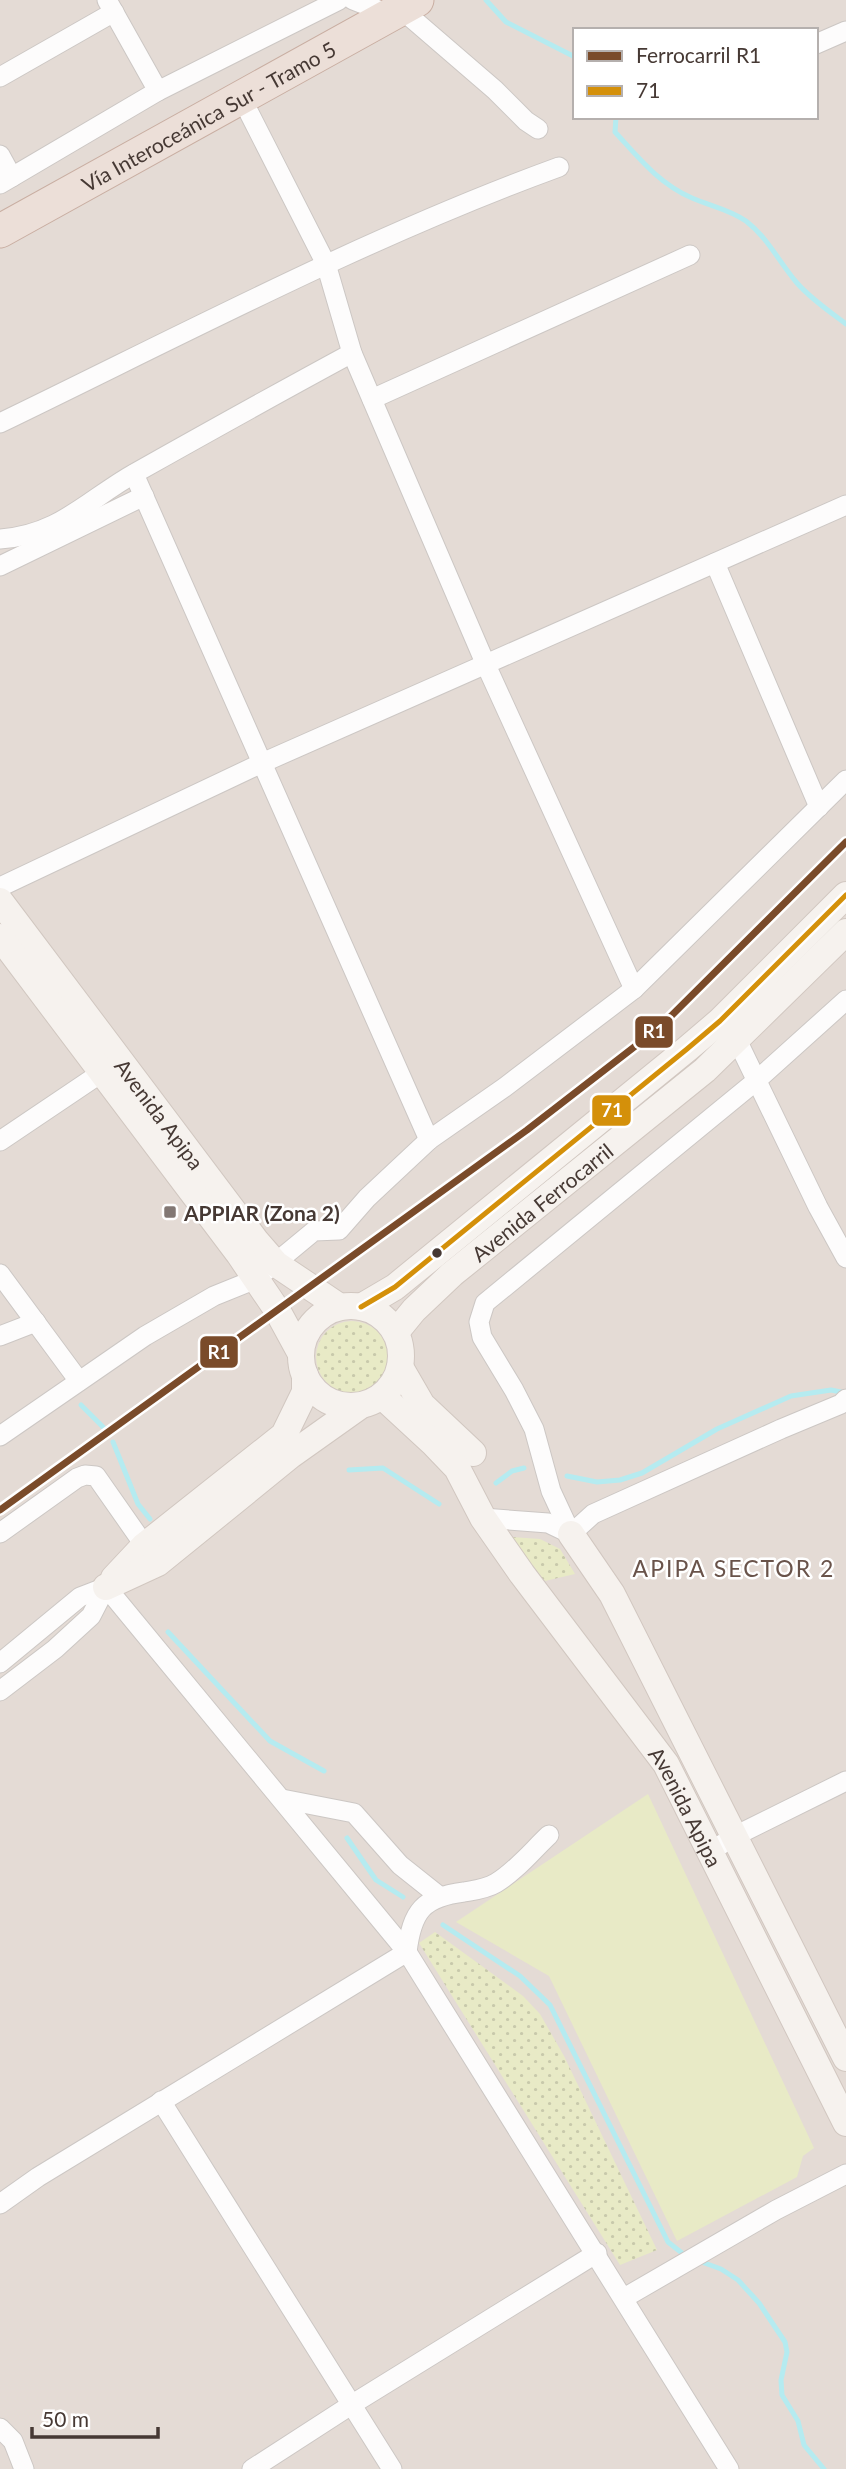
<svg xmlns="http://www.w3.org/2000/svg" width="846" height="2469" viewBox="0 0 846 2469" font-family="Lato,sans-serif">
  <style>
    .residential { fill: #e4dbd5; fill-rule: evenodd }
    .grass { fill: url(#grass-dots) }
    .pitch { fill: #e8eac6 }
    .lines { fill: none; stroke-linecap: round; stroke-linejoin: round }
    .stream { stroke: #b5ebf0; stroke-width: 5 }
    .street-casing { stroke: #ccc7c4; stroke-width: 21 }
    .secondary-casing { stroke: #d1c7c0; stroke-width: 28 }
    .highway-casing { stroke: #c9aea2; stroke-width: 35 }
    .street { stroke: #fdfcfc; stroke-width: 19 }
    .secondary { stroke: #f6f2ee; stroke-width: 26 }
    .highway { stroke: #ecdfd8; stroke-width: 33 }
    .bus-1-casing { stroke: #fff; stroke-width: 10 }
    .bus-1 { stroke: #d4900a; stroke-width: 5 }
    .rail-1-casing { stroke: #fff; stroke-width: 12 }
    .rail-1 { stroke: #7a4b2a; stroke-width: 7 }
    .poi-dot { fill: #827773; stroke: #fff; stroke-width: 2.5 }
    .bus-dot { fill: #463934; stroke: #fff; stroke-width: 2.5 }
    .labels { text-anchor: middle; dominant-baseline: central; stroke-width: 5; stroke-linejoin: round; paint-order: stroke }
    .street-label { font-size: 21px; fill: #463934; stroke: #fff }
    .poi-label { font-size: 21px; font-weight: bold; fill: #463934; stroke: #fff; text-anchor: start }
    .neighbourhood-label { font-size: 23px; letter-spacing: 2px; fill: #69534a; stroke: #fff }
    .line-badge { stroke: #fff; stroke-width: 2.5 }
    .badge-label { font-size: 19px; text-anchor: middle; font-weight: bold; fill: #fff }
  </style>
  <defs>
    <pattern id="grass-dots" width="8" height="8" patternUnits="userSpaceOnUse" patternTransform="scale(1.75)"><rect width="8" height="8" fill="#e8eac6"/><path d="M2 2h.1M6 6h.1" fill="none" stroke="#c8c9ab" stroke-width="1.8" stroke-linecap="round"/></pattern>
  </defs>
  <rect width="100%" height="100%" fill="#f0ebe8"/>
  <path class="residential" d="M0,0H846V2469H0ZM575,30H816V117H575Z"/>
  <g class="grass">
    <circle cx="352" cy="1357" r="36"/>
    <path d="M498,1536L540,1539L560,1549L575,1574L545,1581Z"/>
    <path d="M435,1932L523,1996L540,2014L564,2056L657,2250L620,2265L419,1943Z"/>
  </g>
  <path class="pitch" d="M648,1794L814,2148L803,2156L797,2177L677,2241L549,1976L456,1922Z"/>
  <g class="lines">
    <g class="stream">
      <path d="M486,0L506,22L575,57"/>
      <path d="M616,117L615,132C638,157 659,184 692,198C710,206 729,209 746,221C768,238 779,262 797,283C811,299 829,311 846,324"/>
      <path d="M81,1405L104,1428"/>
      <path d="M113,1442L138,1504L150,1519"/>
      <path d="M349,1470L383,1468L439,1504"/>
      <path d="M567,1476L597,1482L620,1480L642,1473L717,1429L791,1396L831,1390L846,1393"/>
      <path d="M496,1483L512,1471L524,1468"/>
      <path d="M168,1632L270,1741L324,1771"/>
      <path d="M347,1838L376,1880L403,1897"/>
      <path d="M443,1925L520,1976L550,2005L668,2242L687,2257"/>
      <path d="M699,2261L721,2269L738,2280L759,2303L785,2342L787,2352L781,2380L782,2395L798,2421L804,2445L824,2469"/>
    </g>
    <defs>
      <g id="street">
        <path d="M107,0L158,91"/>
        <path d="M353,0L391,15"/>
        <path d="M401,9L495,90L526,121L538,129"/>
        <path d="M816,44L846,31"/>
        <path d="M0,77L114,12"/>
        <path d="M241,97L326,264L352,353L486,665L634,989"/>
        <path d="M0,155L12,177"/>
        <path d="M0,184L158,91L339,0"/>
        <path d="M372,399L690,255"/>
        <path d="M0,423C184,334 367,237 559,167"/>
        <path d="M134,474L429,1140"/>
        <path d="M0,539C60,535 88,499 137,472C208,432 280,392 352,353"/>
        <path d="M715,563L819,807"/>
        <path d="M0,566L144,496"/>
        <path d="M0,887L262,763L846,505"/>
        <path d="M729,1032L737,1040L818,1207L846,1258"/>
        <path d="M0,1141L101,1073"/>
        <path d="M0,1274L79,1381"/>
        <path d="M0,1336L36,1322"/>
        <path d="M0,1436L145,1336L214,1296L256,1279L314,1231L339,1230L367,1198L429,1140L505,1087L634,989L846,780"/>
        <path d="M483,1518L548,1523L571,1534"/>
        <path d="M0,1533L77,1478L85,1475L96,1476L152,1556"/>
        <path d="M571,1534L551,1491L534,1429L514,1390L482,1337L479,1322L485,1303L756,1081L846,1000"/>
        <path d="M571,1534L593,1514L781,1429L841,1404L846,1399"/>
        <path d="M106,1587L407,1952L729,2469"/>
        <path d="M0,1663L80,1597L106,1587"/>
        <path d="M0,1691L55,1649L91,1616L106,1587"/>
        <path d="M282,1799L354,1813L400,1865L439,1896"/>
        <path d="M711,1851L735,1836L846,1781"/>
        <path d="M161,2101L392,2469"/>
        <path d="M0,2204L38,2177L407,1952C412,1911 423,1897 464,1892C475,1890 486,1889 496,1883C516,1871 532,1851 549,1835"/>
        <path d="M624,2298L776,2210L846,2174"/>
        <path d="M0,2428L13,2441L24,2469"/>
        <path d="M252,2469L351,2405L597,2253"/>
      </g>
      <g id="secondary">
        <path id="s1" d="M0,901L256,1241L276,1264L340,1307"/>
        <path d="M0,937L239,1254L277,1310L301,1354"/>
        <circle cx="351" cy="1356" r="50"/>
        <path d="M361,1307L395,1287L687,1049L720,1021L846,895"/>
        <path id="s2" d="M396,1332L414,1310L452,1274L705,1070L846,932"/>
        <path d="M400,1367L422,1405L473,1453"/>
        <path id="s3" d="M382,1396L434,1444L457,1468L483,1518L522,1574L666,1764L846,2123"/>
        <path d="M571,1534L612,1594L846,2058"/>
        <path d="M114,1578L144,1546L284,1435L305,1392V1375"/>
        <path d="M106,1587L158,1563L291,1455L360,1406"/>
      </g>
      <g id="highway">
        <path id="s4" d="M0,231L417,0"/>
      </g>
    </defs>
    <use href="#street" class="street-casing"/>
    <use href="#secondary" class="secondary-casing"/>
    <use href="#highway" class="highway-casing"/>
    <use href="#street" class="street"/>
    <use href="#secondary" class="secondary"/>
    <use href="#highway" class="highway"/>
    <defs>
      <path id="bus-1" d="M361,1307L395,1287L687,1049L720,1021L846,895"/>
    </defs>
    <use href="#bus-1" class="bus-1-casing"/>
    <use href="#bus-1" class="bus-1"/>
    <defs>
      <path id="rail-1" d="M0,1510L527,1130L660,1027L846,842"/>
    </defs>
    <use href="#rail-1" class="rail-1-casing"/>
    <use href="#rail-1" class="rail-1"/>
  </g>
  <rect class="poi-dot" x="163" y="1205" width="14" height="14" rx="3.5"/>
  <circle class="bus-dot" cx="437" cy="1253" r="6"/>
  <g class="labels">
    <g class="street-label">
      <text stroke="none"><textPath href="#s4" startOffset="238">Vía Interoceánica Sur - Tramo 5</textPath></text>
      <text stroke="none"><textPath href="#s1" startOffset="266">Avenida Apipa</textPath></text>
      <text stroke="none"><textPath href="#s2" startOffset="196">Avenida Ferrocarril</textPath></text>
      <text stroke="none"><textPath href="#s3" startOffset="514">Avenida Apipa</textPath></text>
    </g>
    <g class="poi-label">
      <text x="184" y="1212">APPIAR (Zona 2)</text>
    </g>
    <g class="neighbourhood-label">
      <text x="734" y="1568">APIPA SECTOR 2</text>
    </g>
  </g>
  <g class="line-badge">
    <rect x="634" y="1015" width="40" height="34" rx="7" fill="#7a4b2a"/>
    <rect x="591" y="1094" width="41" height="33" rx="7" fill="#d4900a"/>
    <rect x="199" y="1335" width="40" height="34" rx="7" fill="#7a4b2a"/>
  </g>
  <g class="badge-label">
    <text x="654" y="1038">R1</text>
    <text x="612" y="1117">71</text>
    <text x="219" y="1359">R1</text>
  </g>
  <rect x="573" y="28" width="245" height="91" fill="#ffffff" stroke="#b5b0ae" stroke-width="2"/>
  <rect x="587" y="51" width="35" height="10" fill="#7a4b2a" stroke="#b5b0ae" stroke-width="2"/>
  <text x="636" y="63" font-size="21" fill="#463934">Ferrocarril R1</text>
  <rect x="587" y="86" width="35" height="10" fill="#d4900a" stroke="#b5b0ae" stroke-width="2"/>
  <text x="636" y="98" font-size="21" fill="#463934">71</text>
  <path d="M32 2427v10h126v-10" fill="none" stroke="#463934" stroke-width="3.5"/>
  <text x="42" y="2427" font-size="21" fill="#463934" stroke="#ffffff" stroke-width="5" paint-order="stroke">50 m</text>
</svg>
